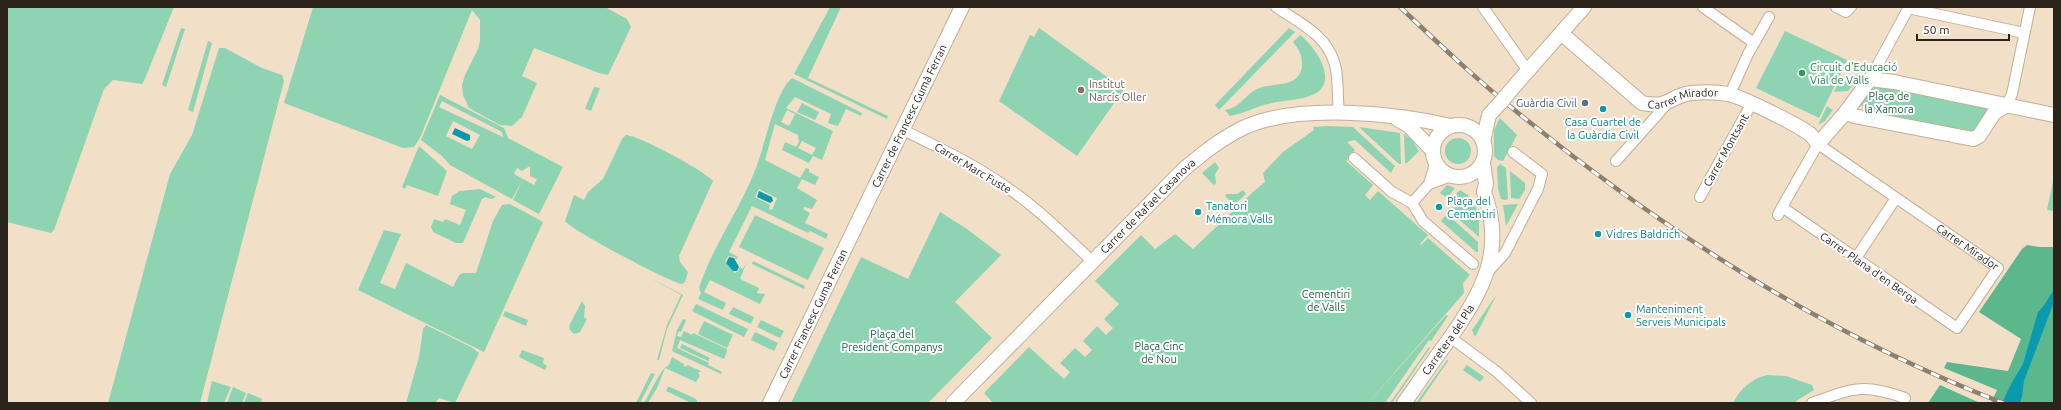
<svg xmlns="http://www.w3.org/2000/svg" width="2061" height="410" viewBox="0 0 2061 410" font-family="Ubuntu,sans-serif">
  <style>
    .green { fill: #8fd4b2; fill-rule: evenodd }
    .forest { fill: #5cb78d }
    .water { fill: #099bad }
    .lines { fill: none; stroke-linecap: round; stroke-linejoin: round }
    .street-casing { stroke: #c1b098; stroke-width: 12 }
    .secondary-casing { stroke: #c1b098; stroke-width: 16 }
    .street { stroke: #fff; stroke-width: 10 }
    .secondary { stroke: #fff; stroke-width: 14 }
    .rail-casing { stroke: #8c806f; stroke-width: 4.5 }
    .rail { stroke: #fff; stroke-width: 3; stroke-dasharray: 9; stroke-linecap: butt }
    .secondary-bridge-casing { stroke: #c1b098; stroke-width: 16; stroke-linecap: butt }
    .secondary-bridge { stroke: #fff; stroke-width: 14 }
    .leisure-dot { fill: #2e9e5b; stroke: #fff; stroke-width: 1.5 }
    .education-dot { fill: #8d6e63; stroke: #fff; stroke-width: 1.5 }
    .service-dot { fill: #5c6f8a; stroke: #fff; stroke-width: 1.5 }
    .culture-dot { fill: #0f9aa8; stroke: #fff; stroke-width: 1.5 }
    .labels { text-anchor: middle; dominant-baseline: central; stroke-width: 4; stroke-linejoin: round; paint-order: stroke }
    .leisure-label { font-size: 11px; fill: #27864d; stroke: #fff; text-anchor: start }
    .education-label { font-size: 11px; fill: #785e54; stroke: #fff; text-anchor: start }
    .park-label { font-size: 11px; fill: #1e6246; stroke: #fff }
    .street-label { font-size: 11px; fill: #2b241b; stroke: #fff }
    .service-label { font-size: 11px; fill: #4e5e75; stroke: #fff; text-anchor: end }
    .culture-label { font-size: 11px; fill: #0d838f; stroke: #fff; text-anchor: start }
  </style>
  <rect width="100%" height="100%" fill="#f1dfc7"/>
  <g class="green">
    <path d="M7,7H174L144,81L142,84L113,80L104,89L54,230L51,233L7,222Z"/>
    <path d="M313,7H605L627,19L631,27L608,75L599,73L534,48L522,76L537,83L522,117L512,126L500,125L469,108L463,95L462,85L465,75L478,49L480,41V20L472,10L420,138L414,147L403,148L284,103Z"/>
    <path d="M830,7H841L808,78L888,116L887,119L794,74Z"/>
    <path d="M181,28L185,29L166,87L162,85Z"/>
    <path d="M1039,28L1124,89L1077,156L999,101L1030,35L1034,37Z"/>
    <path d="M1289,28L1295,32L1219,110L1215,105Z"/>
    <path d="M1785,31L1847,60L1819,118L1756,88Z"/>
    <path d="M1300,35C1316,47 1342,85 1310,96C1297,101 1282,100 1268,104C1255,107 1243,114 1230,116L1225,110C1228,109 1233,108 1236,106C1243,101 1248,94 1255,90C1270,81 1298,90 1302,67C1303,57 1299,49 1293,42Z"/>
    <path d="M208,41L212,43L193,112L188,110Z"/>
    <path d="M219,48H225L262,68L282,75L284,81L200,403H108L170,174L192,135Z"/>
    <path d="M1861,67L1866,69L1848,91L1834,92L1840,79L1852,85Z"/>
    <path d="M792,78L862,113L861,116L846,109L838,126L828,123L831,114L795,97L786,108L833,131L822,160L813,156L809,163L782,150L785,142L796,147L799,142L798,135L775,124L765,160L800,178L806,168L809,169V172L819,177L815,185L802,179L797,188L817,200L812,209L804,207L803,209L810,213L805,223L828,234L826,239L810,231L808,233L752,206L729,252L738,257L736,260L735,257L728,256L725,262L735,273L738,271L740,267L743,269L747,261L740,279L759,288L757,293L765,294L760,304L710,280L704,292L726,303L723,310L698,299L701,293L699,288C714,241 747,201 761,153C767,135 777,90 792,78ZM787,110L795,114L789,126L781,122ZM802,141L816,148L812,155L798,148ZM759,189L777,198L772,210L769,209L770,205L755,197Z"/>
    <path d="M1883,83L1989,109L1974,133L1867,116L1863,106L1860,105L1868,88L1871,90Z"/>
    <path d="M594,87L600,88L591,111L585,109Z"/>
    <path d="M440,95L504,128L508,138L563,167L539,214L513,200L523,179L534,185L537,179L530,176V166L522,171L517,168L514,174L523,179L512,199L450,165L442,156L421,140ZM442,101L502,132L503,137L439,107ZM453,121L480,135L472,149L446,136Z"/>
    <path d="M802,103L819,112L815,120L797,112Z"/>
    <path d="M1827,106L1833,110L1825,121L1818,125Z"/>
    <path d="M1500,118L1517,135L1503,161L1498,160L1494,156V130Z"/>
    <path d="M1327,126L1353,127L1395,166L1391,173L1355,140L1347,142L1355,150L1346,161L1373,185L1365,195L1370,200L1378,191L1428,235L1420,244L1421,245L1428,238L1470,275L1463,283L1464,293L1368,403H993L984,393L1029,347L1064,379L1070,372L1060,363L1075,348L1085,357L1092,350L1083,341L1097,326L1106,335L1113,328L1104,319L1119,304L1095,281L1141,235L1155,249L1175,234L1193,249L1254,191L1265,182L1263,173L1283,152L1314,130L1313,127Z"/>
    <path d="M1359,127L1400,133L1401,164H1399Z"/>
    <path d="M1404,134L1412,140L1419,151L1407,163H1405Z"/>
    <path d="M626,135C638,135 705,171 713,181L679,256L680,262L688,272L685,282L682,284C671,283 571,230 565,221L574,195L584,200L588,192L603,179L622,139Z"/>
    <circle cx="1458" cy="151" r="13"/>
    <path d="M419,146L447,171L438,196L407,185L405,189L402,187Z"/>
    <path d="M1215,162L1219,168L1215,174L1216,183L1214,185L1202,173Z"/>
    <path d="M1500,164L1506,168L1508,199L1505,200L1501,199L1498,189L1497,167Z"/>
    <path d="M1510,171L1525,183V190L1519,199L1511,198Z"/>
    <path d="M2054,177V211L2047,210Z"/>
    <path d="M1447,185L1455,188L1447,198L1440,193Z"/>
    <path d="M480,189L496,197L492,199L485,197L482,199L463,243H456L433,232L431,227L434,219L443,222L445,219L460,225L466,210L450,204L452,196L460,191Z"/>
    <path d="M1243,190L1246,194L1234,205L1225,196L1226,194H1237Z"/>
    <path d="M1460,190L1468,195L1472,202L1449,204L1448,202Z"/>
    <path d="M510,204L543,222L484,352L358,290L384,230L401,234L380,283L395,289L406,263L453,287L459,275L463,273H476L493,221L502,205Z"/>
    <path d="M1518,204L1517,206L1506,226L1503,205Z"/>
    <path d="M1473,206L1476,207L1479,221V237L1448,210V208Z"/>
    <path d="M940,212L967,229L1001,255L955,302L992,338L928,403H791L861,257L908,279Z"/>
    <path d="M1447,214L1478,242V252H1476L1441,221Z"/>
    <path d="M755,215L824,248L808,280L739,247Z"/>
    <path d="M753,261L805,286L804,289L752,264Z"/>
    <path d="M650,278L683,295L667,329L659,360H657L667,325L681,295Z"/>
    <path d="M1497,294L1475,337L1472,330Z"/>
    <path d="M582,301L585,306L584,317L587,319L580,332L574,334L570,330L569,326Z"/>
    <path d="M696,304L748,329L744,337L692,311Z"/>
    <path d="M733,307L754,317L751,324L729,314Z"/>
    <path d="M505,311L528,320L526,326L503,316Z"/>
    <path d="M1446,315L1448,316L1431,341L1429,340L1385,403H1368Z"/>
    <path d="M683,319L686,320L681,332L679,331L677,336L681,337L684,331L692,335L693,333L727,349V351L724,359L680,340L677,348L709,363L708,365L722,372L721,374L672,351L677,330Z"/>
    <path d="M761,320L784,331L780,338L757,327Z"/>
    <path d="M704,321L733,335L727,348L698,334Z"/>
    <path d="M426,325L471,347L479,353L455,403L439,398L435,403H406L419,357L423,329Z"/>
    <path d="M755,332L778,343L774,351L751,340Z"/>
    <path d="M682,344L710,358L708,361L680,348Z"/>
    <path d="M1429,347L1430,348L1392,403H1390Z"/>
    <path d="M522,350L544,358L543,363L547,366L545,370L519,357Z"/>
    <path d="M672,357L684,364V366L686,367L687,365L701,371L698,373L700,376L696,382L665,368L657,388L648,403H644C650,394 661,367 669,365Z"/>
    <path d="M1447,360L1448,361L1419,403H1416Z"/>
    <path d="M1467,365L1484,377L1480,382L1463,370Z"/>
    <path d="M651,373L655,374L640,403H636Z"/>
    <path d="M1767,375L1786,376L1812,385L1814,390L1793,403H1733C1740,389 1751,379 1767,375Z"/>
    <path d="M212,381L231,387L224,403H207Z"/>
    <path d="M233,387L246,393L242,403H227Z"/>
    <path d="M668,387H670L696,399L698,403H691L666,391Z"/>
    <path d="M248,393L262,399L261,403H244Z"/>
  </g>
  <g class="forest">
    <path d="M2027,245L2039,247H2054V403H1991L1997,390L1944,368L1947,362L2008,371L2021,339L1979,312L2022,249Z"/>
    <path d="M1940,385L1980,403H1928Z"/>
  </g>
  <g class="water">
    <path d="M455,128L470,135V140L467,141L452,134Z"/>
    <path d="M759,191L772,197L773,201L770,203L757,197Z"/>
    <path d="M729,257L734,258L739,267L737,271H733L726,263Z"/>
    <path d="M2054,290V302L2024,381L2022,397L2020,403H2002L2011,384L2023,364L2038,312C2043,308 2049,297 2054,290Z"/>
  </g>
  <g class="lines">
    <defs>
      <g id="street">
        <path d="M1276,7C1300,23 1327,35 1335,65C1339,79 1337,97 1339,112"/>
        <path d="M1483,7L1528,71"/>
        <path d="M1703,7L1754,43"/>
        <path d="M1836,7L1846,12L1851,7"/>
        <path d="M1908,8L2024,33"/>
        <path d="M1870,79L1909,7"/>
        <path d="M1730,94L1748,54L1769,17"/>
        <path d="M2007,105L2012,94L2030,7"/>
        <path d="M903,130C940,148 978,166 1012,191C1041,211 1066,237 1092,261"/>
        <path d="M1354,158L1392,192L1412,203L1423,221L1473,264"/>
        <path d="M1616,161L1667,104"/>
        <path d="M1429,184L1436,161"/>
        <path d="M1700,197L1752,103"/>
        <path d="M1412,203L1429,184L1451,176"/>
        <path id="s1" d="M1778,215L1782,207L1818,144L1998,268L1957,328L1782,207"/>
        <path d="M1856,258L1896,198"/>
        <path d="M1487,273L1505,253L1538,189L1542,174L1513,152"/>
        <path d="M1450,337L1497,372L1531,403"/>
        <path d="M1812,403C1853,388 1863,383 1905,398"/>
      </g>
      <g id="secondary">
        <path id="s2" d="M1561,33L1642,103C1670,109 1669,96 1691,93C1703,92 1717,92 1728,94C1742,97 1798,125 1810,134C1813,137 1816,141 1818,144L1846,112L1870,79L1894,82L2054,115"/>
        <path d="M1511,90L1584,7"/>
        <path d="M1846,112L1854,116L1973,139L1979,136L1994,113L2007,105"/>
        <path d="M1397,119L1408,125L1433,151"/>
        <circle cx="1459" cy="151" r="26"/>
        <path d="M1483,142L1489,115L1502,101"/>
        <path d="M1483,163L1486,184L1484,192"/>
        <path id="s3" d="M770,403L962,7"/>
        <path id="s4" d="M953,403L1183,170C1202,154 1220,139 1243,128C1296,103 1394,113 1451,126"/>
        <path id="s5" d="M1404,403C1419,382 1433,361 1448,341C1482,292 1506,252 1484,192"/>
      </g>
    </defs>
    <use href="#street" class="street-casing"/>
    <use href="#secondary" class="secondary-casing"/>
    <use href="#street" class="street"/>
    <use href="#secondary" class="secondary"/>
    <defs>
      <path id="rail" d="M1400,7C1438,43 1476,79 1517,112C1664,232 1825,334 2003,403"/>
    </defs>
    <use href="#rail" class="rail-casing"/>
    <use href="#rail" class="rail"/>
    <defs>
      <path id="secondary-bridge" d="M1502,101L1511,90"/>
    </defs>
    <use href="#secondary-bridge" class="secondary-bridge-casing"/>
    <use href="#secondary-bridge" class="secondary-bridge"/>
  </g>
  <circle class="leisure-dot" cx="1802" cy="73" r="4"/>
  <circle class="education-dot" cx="1081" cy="90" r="4"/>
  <circle class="service-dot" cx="1585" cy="103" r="4"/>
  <g class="culture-dot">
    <circle cx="1603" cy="109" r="4"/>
    <circle cx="1439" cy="207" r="4"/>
    <circle cx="1198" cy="212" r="4"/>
    <circle cx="1598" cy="234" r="4"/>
    <circle cx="1628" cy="315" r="4"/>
  </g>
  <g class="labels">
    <g class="leisure-label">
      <text x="1810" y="67">Circuit d'Educació<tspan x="1810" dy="13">Vial de Valls</tspan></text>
    </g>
    <g class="education-label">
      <text x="1089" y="84">Institut<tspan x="1089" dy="13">Narcís Oller</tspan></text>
    </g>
    <g class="park-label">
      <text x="1889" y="96">Plaça de<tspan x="1889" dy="13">la Xamora</tspan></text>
      <text x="1326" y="294">Cementiri<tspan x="1326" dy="13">de Valls</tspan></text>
      <text x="892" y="334">Plaça del<tspan x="892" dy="13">President Companys</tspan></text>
      <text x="1159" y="346">Plaça Cinc<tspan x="1159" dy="13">de Nou</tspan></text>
    </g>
    <g class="street-label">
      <text stroke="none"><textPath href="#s2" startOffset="149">Carrer Mirador</textPath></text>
      <text stroke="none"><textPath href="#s3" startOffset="319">Carrer de Francesc Gumà Ferran</textPath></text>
      <text transform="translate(1726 150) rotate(-61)">Carrer Montsant</text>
      <text transform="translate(973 168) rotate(31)">Carrer Marc Fuste</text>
      <text stroke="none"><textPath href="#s4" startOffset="277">Carrer de Rafael Casanova</textPath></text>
      <text stroke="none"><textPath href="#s1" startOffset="263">Carrer Mirador</textPath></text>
      <text transform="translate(1869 268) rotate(35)">Carrer Plana d'en Berga</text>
      <text stroke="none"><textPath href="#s3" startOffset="99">Carrer Francesc Gumà Ferran</textPath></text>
      <text stroke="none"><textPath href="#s5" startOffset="77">Carretera del Pla</textPath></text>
    </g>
    <g class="service-label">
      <text x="1577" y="103">Guàrdia Civil</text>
    </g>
    <g class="culture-label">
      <text x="1603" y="122" text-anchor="middle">Casa Cuartel de<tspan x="1603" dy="13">la Guàrdia Civil</tspan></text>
      <text x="1447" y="201">Plaça del<tspan x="1447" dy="13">Cementiri</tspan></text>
      <text x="1206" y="206">Tanatori<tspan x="1206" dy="13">Mémora Valls</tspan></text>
      <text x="1606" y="234">Vidres Baldrich</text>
      <text x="1636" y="309">Manteniment<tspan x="1636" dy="13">Serveis Municipals</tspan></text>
    </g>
  </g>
  <rect width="2061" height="410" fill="none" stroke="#2b241b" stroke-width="16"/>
  <path d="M1917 34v6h92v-6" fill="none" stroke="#2b241b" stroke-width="2"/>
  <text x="1923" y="34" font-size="12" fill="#2b241b" stroke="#ffffff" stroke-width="3" paint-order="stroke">50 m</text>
</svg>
